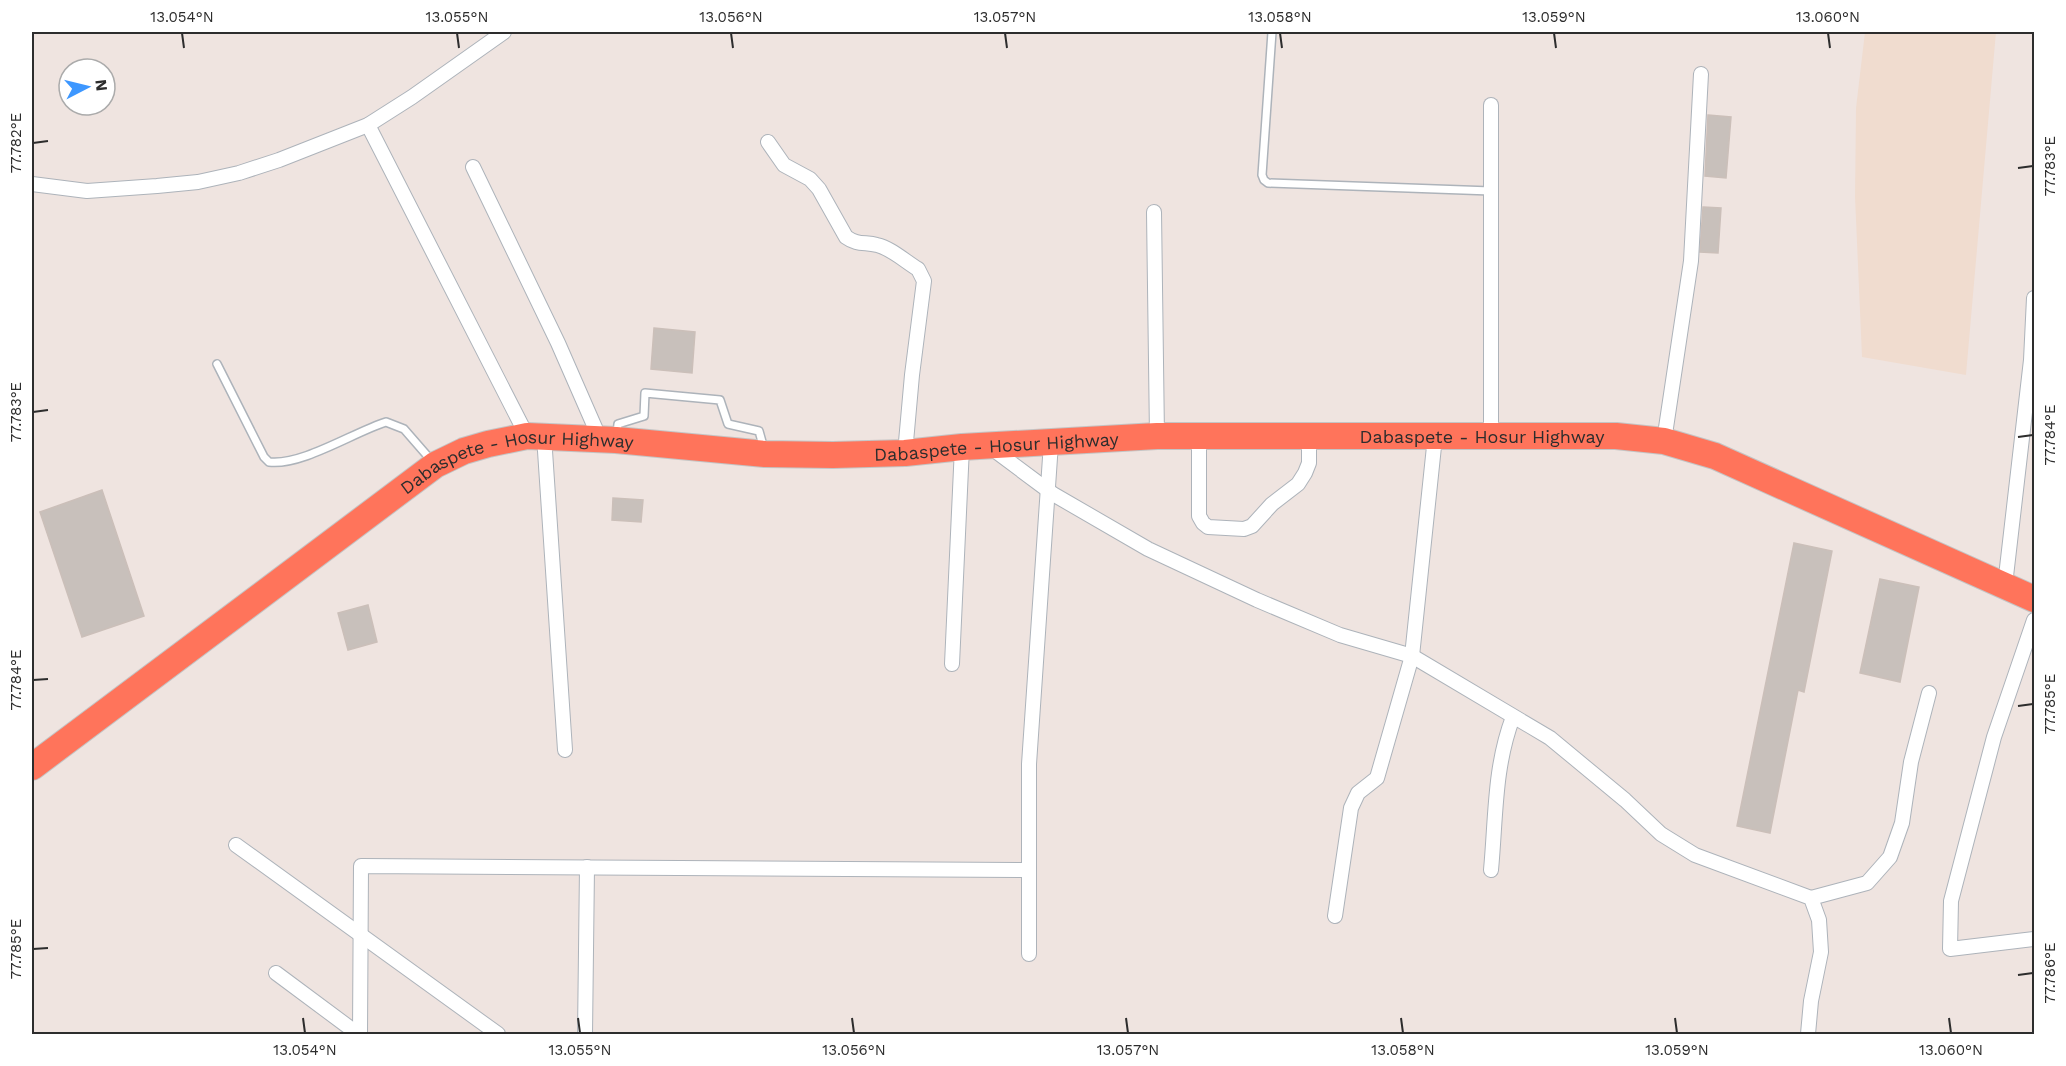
<svg xmlns="http://www.w3.org/2000/svg" width="2066" height="1066" viewBox="0 0 2066 1066" font-family="'Work Sans',sans-serif">
  <style>
    .education { fill: #f0dccf }
    .building { fill: #c8c0bb; stroke: #cbbfb9; stroke-width: 1.5 }
    .lines { fill: none; stroke-linecap: round; stroke-linejoin: round }
    .lane-casing { stroke: #adb3ba; stroke-width: 10 }
    .street-casing { stroke: #adb3ba; stroke-width: 16 }
    .highway-casing { stroke: #c4c4c4; stroke-width: 28 }
    .lane { stroke: #fff; stroke-width: 7 }
    .street { stroke: #fff; stroke-width: 14 }
    .highway { stroke: #ff745b; stroke-width: 26 }
    .ticks { fill: none; stroke: #2d2d2d; stroke-width: 2 }
    .labels { text-anchor: middle; dominant-baseline: central; stroke-width: 5; stroke-linejoin: round; paint-order: stroke }
    .street-label { font-size: 18px; fill: #2d2d2d; stroke: #fff }
    .neatline { fill: none; stroke: #2d2d2d; stroke-width: 2 }
    .ticks-label { font-size: 15px; text-anchor: middle; fill: #2d2d2d }
  </style>
  <rect width="100%" height="100%" fill="#efe4e0"/>
  <path class="education" d="M1865,32H1996L1966,375L1862,357L1855,197L1856,108Z"/>
  <g class="building">
    <path d="M1708,115L1731,117L1726,178L1705,176Z"/>
    <path d="M1703,207L1721,208L1718,253L1700,252Z"/>
    <path d="M654,328L695,332L692,373L651,369Z"/>
    <path d="M102,490L144,616L82,637L40,512Z"/>
    <path d="M613,498L643,500L641,522L612,520Z"/>
    <path d="M1794,543L1832,551L1804,692L1798,690L1770,833L1737,826Z"/>
    <path d="M1880,579L1919,587L1900,682L1860,673Z"/>
    <path d="M368,605L377,642L348,650L338,613Z"/>
  </g>
  <g class="lines">
    <defs>
      <g id="lane">
        <path d="M1272,32L1262,175L1264,180L1268,183L1491,191"/>
        <path d="M217,364L264,457L269,462C302,466 354,432 386,422L404,429L431,460"/>
        <path d="M617,434L618,424L644,416L645,393L720,400L728,424L759,431L764,449"/>
      </g>
      <g id="street">
        <path d="M1491,105V436"/>
        <path d="M368,125L527,436"/>
        <path d="M768,142L784,165L810,179L819,189L846,237C857,245 865,242 877,245C891,248 906,262 918,269L924,281L912,375L905,453"/>
        <path d="M473,167L558,343L600,439"/>
        <path d="M32,184L87,191L157,186L198,182L239,173L279,160L368,125L412,97L504,32"/>
        <path d="M1154,212L1157,436"/>
        <path d="M1199,435V516L1203,523L1208,527L1244,529L1252,526L1272,504L1298,484L1305,473L1309,463V437"/>
        <path d="M544,436L565,750"/>
        <path d="M1664,441L1691,261L1701,74"/>
        <path d="M990,447L1053,494L1148,549L1257,600L1340,635L1412,656L1550,738L1625,800L1661,834L1695,855L1811,898L1819,920L1821,952L1811,1001L1808,1034"/>
        <path d="M2005,585L2031,360L2034,298"/>
        <path d="M2034,620L1994,737L1951,901L1950,949L2034,939"/>
        <path d="M952,664L962,447"/>
        <path d="M236,845L498,1034"/>
        <path d="M1491,870C1496,817 1494,767 1513,717"/>
        <path d="M1811,898L1867,883L1890,857L1902,823L1911,762L1929,693"/>
        <path d="M1335,916L1351,808L1358,793L1377,778L1412,656L1435,437"/>
        <path d="M1029,954V764L1051,443"/>
        <path d="M276,973L358,1034"/>
        <path d="M360,1034L361,866L1029,870"/>
        <path d="M585,1034L587,867"/>
      </g>
      <g id="highway">
        <path id="s1" d="M32,767L435,465L464,451L488,444L527,436L616,440L765,454L833,455L905,453L962,447L1157,436H1616L1664,441L1715,456L2034,599"/>
      </g>
    </defs>
    <use href="#lane" class="lane-casing"/>
    <use href="#street" class="street-casing"/>
    <use href="#highway" class="highway-casing"/>
    <use href="#lane" class="lane"/>
    <use href="#street" class="street"/>
    <use href="#highway" class="highway"/>
  </g>
  <path class="ticks" d="M182,33L184,48M457,33L459,48M731,33L733,48M1005,33L1007,48M1280,33L1282,48M1554,33L1556,48M1828,33L1830,48M33,143L48,141M2018,168L2033,166M33,412L48,410M2018,437L2033,435M33,680L48,679M2018,706L2033,704M33,949L48,948M2018,975L2033,973M303,1018L305,1033M578,1018L580,1033M852,1018L854,1033M1126,1018L1128,1033M1401,1018L1403,1033M1675,1018L1677,1033M1949,1018L1951,1033"/>
  <g class="labels">
    <g class="street-label">
      <text stroke="none"><textPath href="#s1" startOffset="1557">Dabaspete - Hosur Highway</textPath></text>
      <text stroke="none"><textPath href="#s1" startOffset="1071">Dabaspete - Hosur Highway</textPath></text>
      <text stroke="none"><textPath href="#s1" startOffset="585">Dabaspete - Hosur Highway</textPath></text>
    </g>
  </g>
  <rect width="2066" height="1066" fill="none" stroke="#ffffff" stroke-width="66"/>
  <g transform="translate(87 87) rotate(83)"><circle r="28" fill="#ffffff" stroke="#ababab" stroke-width="1.5"/>
  <path d="M0-4.5L10 22L0 15L-10 22Z" fill="#3d97ff"/>
  <text y="-9" font-size="16" font-weight="bold" text-anchor="middle" fill="#2d2d2d">N</text>
  </g>
  <rect x="33" y="33" width="2000" height="1000" class="neatline"/>
  <g class="ticks-label">
    <text x="182" y="22">13.054°N</text>
    <text x="457" y="22">13.055°N</text>
    <text x="731" y="22">13.056°N</text>
    <text x="1005" y="22">13.057°N</text>
    <text x="1280" y="22">13.058°N</text>
    <text x="1554" y="22">13.059°N</text>
    <text x="1828" y="22">13.060°N</text>
    <text transform="translate(16 143) rotate(-90)" y="5">77.782°E</text>
    <text transform="translate(2050 166) rotate(-90)" y="5">77.783°E</text>
    <text transform="translate(16 412) rotate(-90)" y="5">77.783°E</text>
    <text transform="translate(2050 435) rotate(-90)" y="5">77.784°E</text>
    <text transform="translate(16 680) rotate(-90)" y="5">77.784°E</text>
    <text transform="translate(2050 704) rotate(-90)" y="5">77.785°E</text>
    <text transform="translate(16 949) rotate(-90)" y="5">77.785°E</text>
    <text transform="translate(2050 973) rotate(-90)" y="5">77.786°E</text>
    <text x="305" y="1055">13.054°N</text>
    <text x="580" y="1055">13.055°N</text>
    <text x="854" y="1055">13.056°N</text>
    <text x="1128" y="1055">13.057°N</text>
    <text x="1403" y="1055">13.058°N</text>
    <text x="1677" y="1055">13.059°N</text>
    <text x="1951" y="1055">13.060°N</text>
  </g>
</svg>
